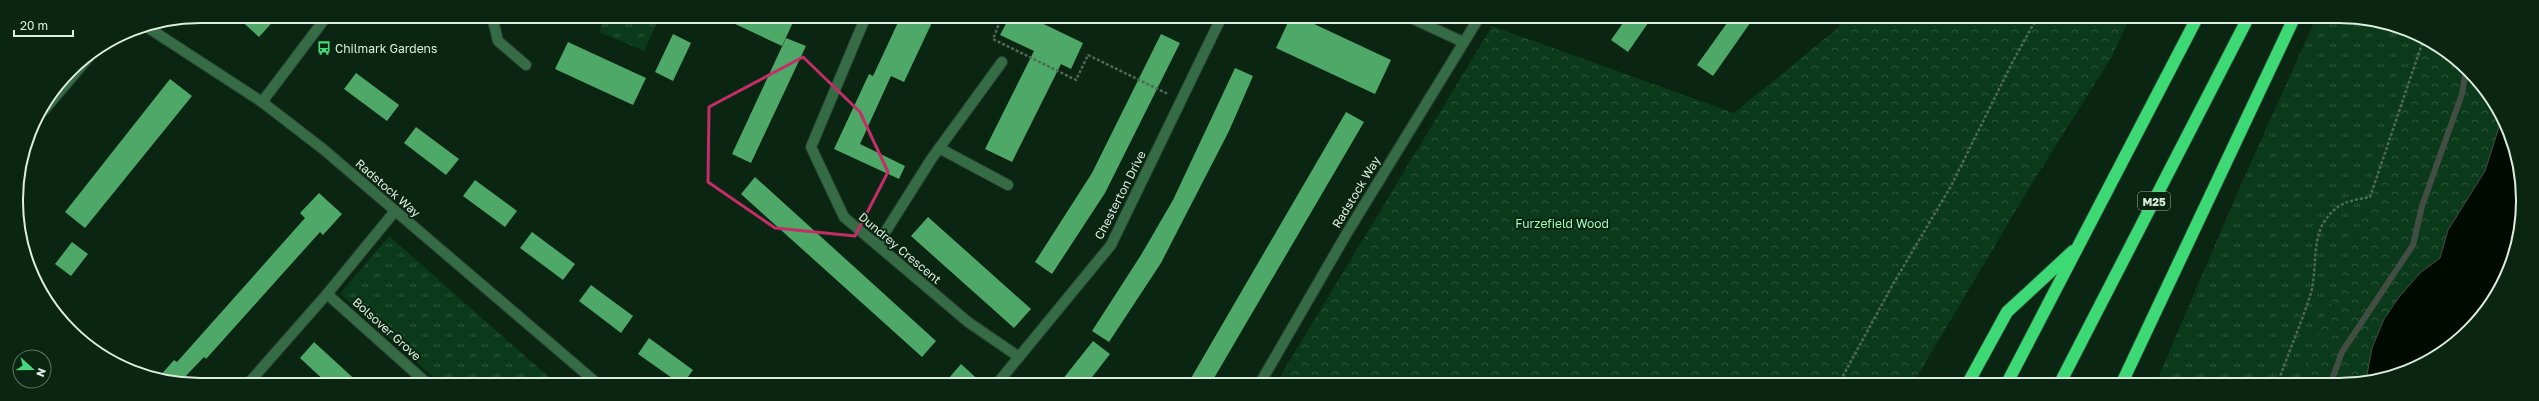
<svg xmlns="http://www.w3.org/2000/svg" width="2539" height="401" viewBox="0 0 2539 401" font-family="'Golos Text',sans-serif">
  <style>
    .grass { fill: url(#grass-tufts) }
    .forest { fill: url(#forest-crowns) }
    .water { fill: #000a00; stroke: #424e43 }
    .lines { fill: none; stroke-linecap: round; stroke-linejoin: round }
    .stream { stroke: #424e43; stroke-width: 6 }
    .building { fill: #4ea968 }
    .minor-casing { stroke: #28412f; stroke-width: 12 }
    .highway-casing { stroke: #28412f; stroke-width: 14 }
    .path { stroke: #516857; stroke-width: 2.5; stroke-dasharray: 3 2; stroke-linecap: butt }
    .minor { stroke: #366c45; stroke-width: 10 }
    .highway { stroke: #3cd975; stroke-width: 12 }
    .marked { fill: none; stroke: #c52d68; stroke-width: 3; stroke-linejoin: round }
    .labels { text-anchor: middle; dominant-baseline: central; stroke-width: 4; stroke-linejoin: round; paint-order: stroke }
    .shield { fill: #0a2512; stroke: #9eb1a2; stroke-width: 1 }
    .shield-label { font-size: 11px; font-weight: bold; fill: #ddede0 }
    .poi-label { font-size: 12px; fill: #ddede0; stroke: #0a2512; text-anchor: start }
    .street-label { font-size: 12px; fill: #ddede0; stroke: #0a2512 }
    .park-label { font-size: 12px; fill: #a2fcb8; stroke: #0a2512 }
    .rim { fill: none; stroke: #ddede0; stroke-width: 2 }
  </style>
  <defs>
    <pattern id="grass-tufts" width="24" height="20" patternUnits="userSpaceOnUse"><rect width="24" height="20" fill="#0b3a1b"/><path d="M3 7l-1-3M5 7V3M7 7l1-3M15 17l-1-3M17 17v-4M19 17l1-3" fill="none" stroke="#2e573c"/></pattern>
    <pattern id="forest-crowns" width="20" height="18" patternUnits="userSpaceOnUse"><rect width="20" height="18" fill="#0b3a1b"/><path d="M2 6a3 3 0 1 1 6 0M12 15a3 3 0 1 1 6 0" fill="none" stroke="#2e573c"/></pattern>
  </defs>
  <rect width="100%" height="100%" fill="#0a2512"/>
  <g class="grass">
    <path d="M605,16H660L644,51L599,32Z"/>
    <path d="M2317,16H2351L2420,35L2427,40L2325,322L2296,385H2155L2239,189Z"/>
    <path d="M389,236L558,385H442L340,294Z"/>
  </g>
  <g class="forest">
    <path d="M1844,16H2131L2111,58L2031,185L1912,385H1275L1492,26L1734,113L1838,28Z"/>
    <path d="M2427,40L2477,79L2501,121L2485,171L2448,230L2440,258L2420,273L2366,380L2351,385H2296L2325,322Z"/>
  </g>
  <path class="water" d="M2501,121L2513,141L2523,213L2504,282L2469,331L2420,366L2366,380L2372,348L2384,319L2399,297L2420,273L2440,258L2448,230L2485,171Z"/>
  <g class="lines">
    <path class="stream" d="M2330,385L2342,352L2413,245L2422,206L2462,94L2466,70"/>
  </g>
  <g class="building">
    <path d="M236,16H278L259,37Z"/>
    <path d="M718,16H796L782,46Z"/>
    <path d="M901,16H935L904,82L891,76L860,144L905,166L899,179L834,149L869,74L873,76Z"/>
    <path d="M1010,16H1027L1083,43L1071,69L1061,64L1012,162L985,149L1034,51L1000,35Z"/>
    <path d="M1291,16H1297L1391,60L1375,94L1276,48Z"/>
    <path d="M1628,16H1653L1628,52L1611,40Z"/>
    <path d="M1732,16H1755L1713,76L1697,65Z"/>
    <path d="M673,34L691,43L673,81L655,72Z"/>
    <path d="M1161,34L1180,43L1105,193L1052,274L1035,262L1092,173Z"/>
    <path d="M786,38L806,46L751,163L732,154Z"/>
    <path d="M568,42L646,78L633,105L555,69Z"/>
    <path d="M1235,68L1253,76L1229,131L1161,263L1109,342L1092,331L1141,255L1173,200Z"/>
    <path d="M356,73L399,105L387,121L344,89Z"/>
    <path d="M170,79L192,96L85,228L65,212Z"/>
    <path d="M1346,112L1364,122L1210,385H1187Z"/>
    <path d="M416,127L459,159L446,175L404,143Z"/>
    <path d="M755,177L936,341L922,357L741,194Z"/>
    <path d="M475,180L517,211L505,227L463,196Z"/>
    <path d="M319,193L342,214L323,235L320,232L206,359L204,357L180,382L159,377L174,360L177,362L305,218L300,213Z"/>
    <path d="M928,217L1031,309L1014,328L911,236Z"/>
    <path d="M532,232L575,264L563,280L520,248Z"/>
    <path d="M72,242L88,254L71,276L55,264Z"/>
    <path d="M591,285L633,316L621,333L579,301Z"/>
    <path d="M649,338L693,370L682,385L638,354Z"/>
    <path d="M1093,341L1110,354L1086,385H1058Z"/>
    <path d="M314,342L361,385H329L300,358Z"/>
    <path d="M961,364L984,385H943Z"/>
  </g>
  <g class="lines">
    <defs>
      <g id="minor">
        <path d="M492,16L498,41L526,65"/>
        <path d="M866,16L811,147L844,217L968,322L1019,357"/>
        <path d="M1407,16L1463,42"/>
        <path d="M147,27L262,102L323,149L599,385"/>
        <path d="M262,102L327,16"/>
        <path d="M44,110L88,58"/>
        <path d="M939,148L1008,185"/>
        <path d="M877,245L932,158L1002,62"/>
        <path d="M327,294L429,385"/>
        <path d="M247,385L327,294L395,211"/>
        <path d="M996,385L1111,245L1222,16"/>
        <path d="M1259,385L1347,233L1480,16"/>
      </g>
      <g id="highway">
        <path d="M1967,385L2007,312L2073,251"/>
        <path d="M2006,385L2198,16"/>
        <path d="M2059,385L2249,16"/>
        <path d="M2121,385L2295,16"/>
      </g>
    </defs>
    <use href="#minor" class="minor-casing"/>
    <use href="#highway" class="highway-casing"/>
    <g class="path">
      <path d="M1002,16L993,39L1076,80L1088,55L1168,94"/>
      <path d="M1838,385L1892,286L1951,186L2013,61L2038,16"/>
      <path d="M2277,385C2288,354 2301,324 2311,293C2317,271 2312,241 2324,222C2337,202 2349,201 2370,197L2424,38"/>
    </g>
    <use href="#minor" class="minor"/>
    <use href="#highway" class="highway"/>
  </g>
  <path class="marked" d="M803,57L860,112L888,172L855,236L775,228L708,182L709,107Z"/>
  <defs>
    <symbol id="bus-bare" viewBox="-9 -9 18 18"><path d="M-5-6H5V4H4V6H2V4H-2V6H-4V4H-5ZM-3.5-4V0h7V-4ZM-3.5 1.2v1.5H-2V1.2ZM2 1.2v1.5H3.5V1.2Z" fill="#48d779" stroke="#0a2512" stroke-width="2.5" paint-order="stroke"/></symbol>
  </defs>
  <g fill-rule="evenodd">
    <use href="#bus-bare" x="314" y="38" width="20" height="20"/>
  </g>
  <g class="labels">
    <rect class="shield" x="2138" y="192" width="32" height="18" rx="3"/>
    <g class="shield-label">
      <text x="2154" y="201">M25</text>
    </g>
    <g class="poi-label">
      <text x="335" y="48">Chilmark Gardens</text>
    </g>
    <g class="street-label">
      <text transform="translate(388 188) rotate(41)">Radstock Way</text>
      <text transform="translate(1356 192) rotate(-59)">Radstock Way</text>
      <text transform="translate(1120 195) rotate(-63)">Chesterton Drive</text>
      <text transform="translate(900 248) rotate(40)">Dundrey Crescent</text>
      <text transform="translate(387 329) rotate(42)">Bolsover Grove</text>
    </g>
    <g class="park-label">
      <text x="1562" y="223">Furzefield Wood</text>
    </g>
  </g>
  <path d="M0 0H2539V401H0ZM200 23H2339A177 177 0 0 1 2516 200V201A177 177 0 0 1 2339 378H200A177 177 0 0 1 23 201V200A177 177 0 0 1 200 23Z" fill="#0a2512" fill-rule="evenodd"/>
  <path class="rim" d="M200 23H2339A177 177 0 0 1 2516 200V201A177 177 0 0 1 2339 378H200A177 177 0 0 1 23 201V200A177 177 0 0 1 200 23Z"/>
  <g transform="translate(32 369) rotate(111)"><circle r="19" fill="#0a2512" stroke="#5e7564"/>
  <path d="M0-3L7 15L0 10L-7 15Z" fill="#48d779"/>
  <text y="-6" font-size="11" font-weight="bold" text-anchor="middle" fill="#ddede0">N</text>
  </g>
  <path d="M14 30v6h59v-6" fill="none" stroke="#ddede0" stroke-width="2"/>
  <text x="20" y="30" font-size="12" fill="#ddede0" stroke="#0a2512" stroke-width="3" paint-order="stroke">20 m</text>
</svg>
